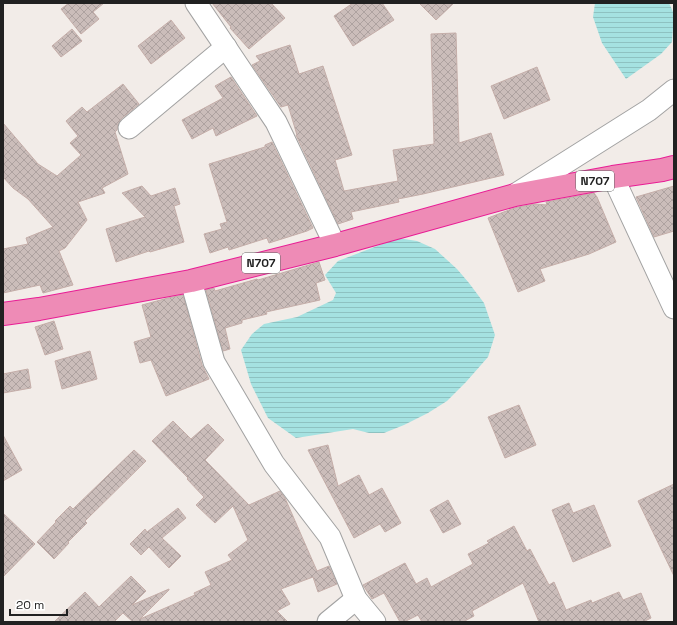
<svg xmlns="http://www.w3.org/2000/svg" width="677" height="625" viewBox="0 0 677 625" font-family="'Space Grotesk',sans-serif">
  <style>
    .water { fill: url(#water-rules) }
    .building { fill: url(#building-cross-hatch); stroke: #c5aea9 }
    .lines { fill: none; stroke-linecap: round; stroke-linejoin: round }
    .minor-casing { stroke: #a2a2a2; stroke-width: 23 }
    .highway-casing { stroke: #e81d95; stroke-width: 24 }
    .minor { stroke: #fff; stroke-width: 21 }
    .highway { stroke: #ee8bb6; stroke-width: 22 }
    .labels { text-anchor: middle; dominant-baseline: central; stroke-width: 4; stroke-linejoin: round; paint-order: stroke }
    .shield { fill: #fff; stroke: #646464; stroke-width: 1 }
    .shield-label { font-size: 12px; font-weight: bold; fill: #212121 }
  </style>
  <defs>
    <pattern id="water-rules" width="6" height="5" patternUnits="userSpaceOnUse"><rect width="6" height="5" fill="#a5e2e1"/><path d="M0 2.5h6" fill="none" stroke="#8ec2c1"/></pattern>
    <pattern id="building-cross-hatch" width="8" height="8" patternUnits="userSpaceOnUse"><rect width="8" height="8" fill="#cbbdba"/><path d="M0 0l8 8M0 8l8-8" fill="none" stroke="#aea2a0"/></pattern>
  </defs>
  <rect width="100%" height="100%" fill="#f2ece8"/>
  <g class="water">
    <path d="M595,3H669L674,14L672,42L661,54L626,79L602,43L593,17Z"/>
    <path d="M398,238L417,241L435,249L457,269L469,283L484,303L495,335L488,357L466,382L447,401L428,413L404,425L384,433H369L353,429L296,438L268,418L251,384L241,350L252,334L264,324L297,317L333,300L336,293L325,275L338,261Z"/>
  </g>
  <g class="building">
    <path d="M69,3H104L93,12L99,19L81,34L61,9Z"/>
    <path d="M212,3H271L285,18L249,49L230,28L231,27Z"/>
    <path d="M353,3H382L394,20L353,46L334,16Z"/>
    <path d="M419,3H454L436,20Z"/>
    <path d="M171,20L185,38L151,64L138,46Z"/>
    <path d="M72,29L82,41L61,57L52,46Z"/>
    <path d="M456,33L459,143L491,133L504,175L423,194L398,199L399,202L351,212L353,219L338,224L296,135H297L288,105L281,107L252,65L260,61L256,56L290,45L299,74L323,66L352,155L335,160L344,191L398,181L393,150L434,144L431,34Z"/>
    <path d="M537,67L550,100L504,119L491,86Z"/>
    <path d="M231,77L257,116L216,136L213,128L192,139L182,120L223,98L215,86Z"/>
    <path d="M123,84L139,104L121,119L118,124L117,130L115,132L128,174L102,188L105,193L78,202L87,220L65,248L59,251L73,285L43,293L40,285L3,293V249L28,244L26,238L53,227L28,199L13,188L3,177V123L38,164L57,176L81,155L70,143L78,136L66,121L82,107L87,112Z"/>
    <path d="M272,142L313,228L307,231L269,243L267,238L229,250L228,247L210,253L204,234L222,229L220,224L227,222L209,164L265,147V145Z"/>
    <path d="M142,186L151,196L175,188L180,204L174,206L184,242L150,252L149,251L116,262L106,229L145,217L122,193Z"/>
    <path d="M674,186V231L654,237L636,197Z"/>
    <path d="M594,193L597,197L616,242L589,254L540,269L545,281L518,292L488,218L509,210L518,207L535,204L547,205L546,202Z"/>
    <path d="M319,262L325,280L316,283L320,300L266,312L267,314L242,320V323L225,328L230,349L223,351L206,290L214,288L215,291L257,279L258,280Z"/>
    <path d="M183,295L202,365L209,379L166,396L151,360L140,363L134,342L151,337L142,305L168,298Z"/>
    <path d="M54,321L63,349L45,355L35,327Z"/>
    <path d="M90,351L97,379L62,389L55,361Z"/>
    <path d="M28,369L31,388L3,393V374Z"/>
    <path d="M519,405L536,445L505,458L488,417Z"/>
    <path d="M173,421L191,439L208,424L224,440L205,460L249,505L280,491L285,498L317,571L329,566L337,584L318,592L313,577L281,589L290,604L277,611L288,622H133L123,613L114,622H54L85,592L99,607L131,576L146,591L132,605L169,589V590L140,619L195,595L194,593L211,585L205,572L232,560L228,555L248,540L233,506L215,523L196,505L204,497L187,479L188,478L152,441Z"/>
    <path d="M3,435L22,470L3,481Z"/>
    <path d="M328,445L338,486L359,475L369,495L382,488L401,523L385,532L380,524L354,538L308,450Z"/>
    <path d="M134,450L146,461L85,521L87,523L68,542L69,543L54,559L37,542L56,522L55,521L70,506L73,509Z"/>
    <path d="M674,484V576L638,501Z"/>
    <path d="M448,500L461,524L443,533L430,510Z"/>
    <path d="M569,503L573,513L594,505L611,546L573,562L552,510Z"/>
    <path d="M178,508L186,518L162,538L181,556L169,568L149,547L141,555L130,544L145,529L147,532Z"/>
    <path d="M3,513L35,544L3,577Z"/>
    <path d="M514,526L527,551L530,549L549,585L554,582L566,610L591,600L592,603L619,592L623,600L641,593L651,618L643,622H539L523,583L472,611L474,616L463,622H422L418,615L404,622H400L384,593L372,599L363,585L405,563L416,584L427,578L431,587L473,564L468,554L489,543L487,541Z"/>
  </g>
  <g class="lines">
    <defs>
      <g id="minor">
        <path d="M196,3L276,122L335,245"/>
        <path d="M129,128L226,47"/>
        <path d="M613,177L674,308"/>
        <path d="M516,194L649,110L674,90"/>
        <path d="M191,281L214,362L274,464L330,537L356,599L375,622"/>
        <path d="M328,622L356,599"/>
      </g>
      <path id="highway" d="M3,314L39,309L191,281L335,245L515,195L613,177L662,170L674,167"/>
    </defs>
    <use href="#minor" class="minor-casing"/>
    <use href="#highway" class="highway-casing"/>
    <use href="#minor" class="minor"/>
    <use href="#highway" class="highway"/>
  </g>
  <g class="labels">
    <g class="shield">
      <rect x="576" y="171" width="38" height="20" rx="3"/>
      <rect x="242" y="253" width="38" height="20" rx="3"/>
    </g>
    <g class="shield-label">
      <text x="595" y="181">N707</text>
      <text x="261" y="263">N707</text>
    </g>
  </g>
  <rect width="677" height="625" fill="none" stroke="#212121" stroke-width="8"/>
  <path d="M10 609v6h57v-6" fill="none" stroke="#212121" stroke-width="2"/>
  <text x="16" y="609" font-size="12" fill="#212121" stroke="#ffffff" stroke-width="3" paint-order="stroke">20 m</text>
</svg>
